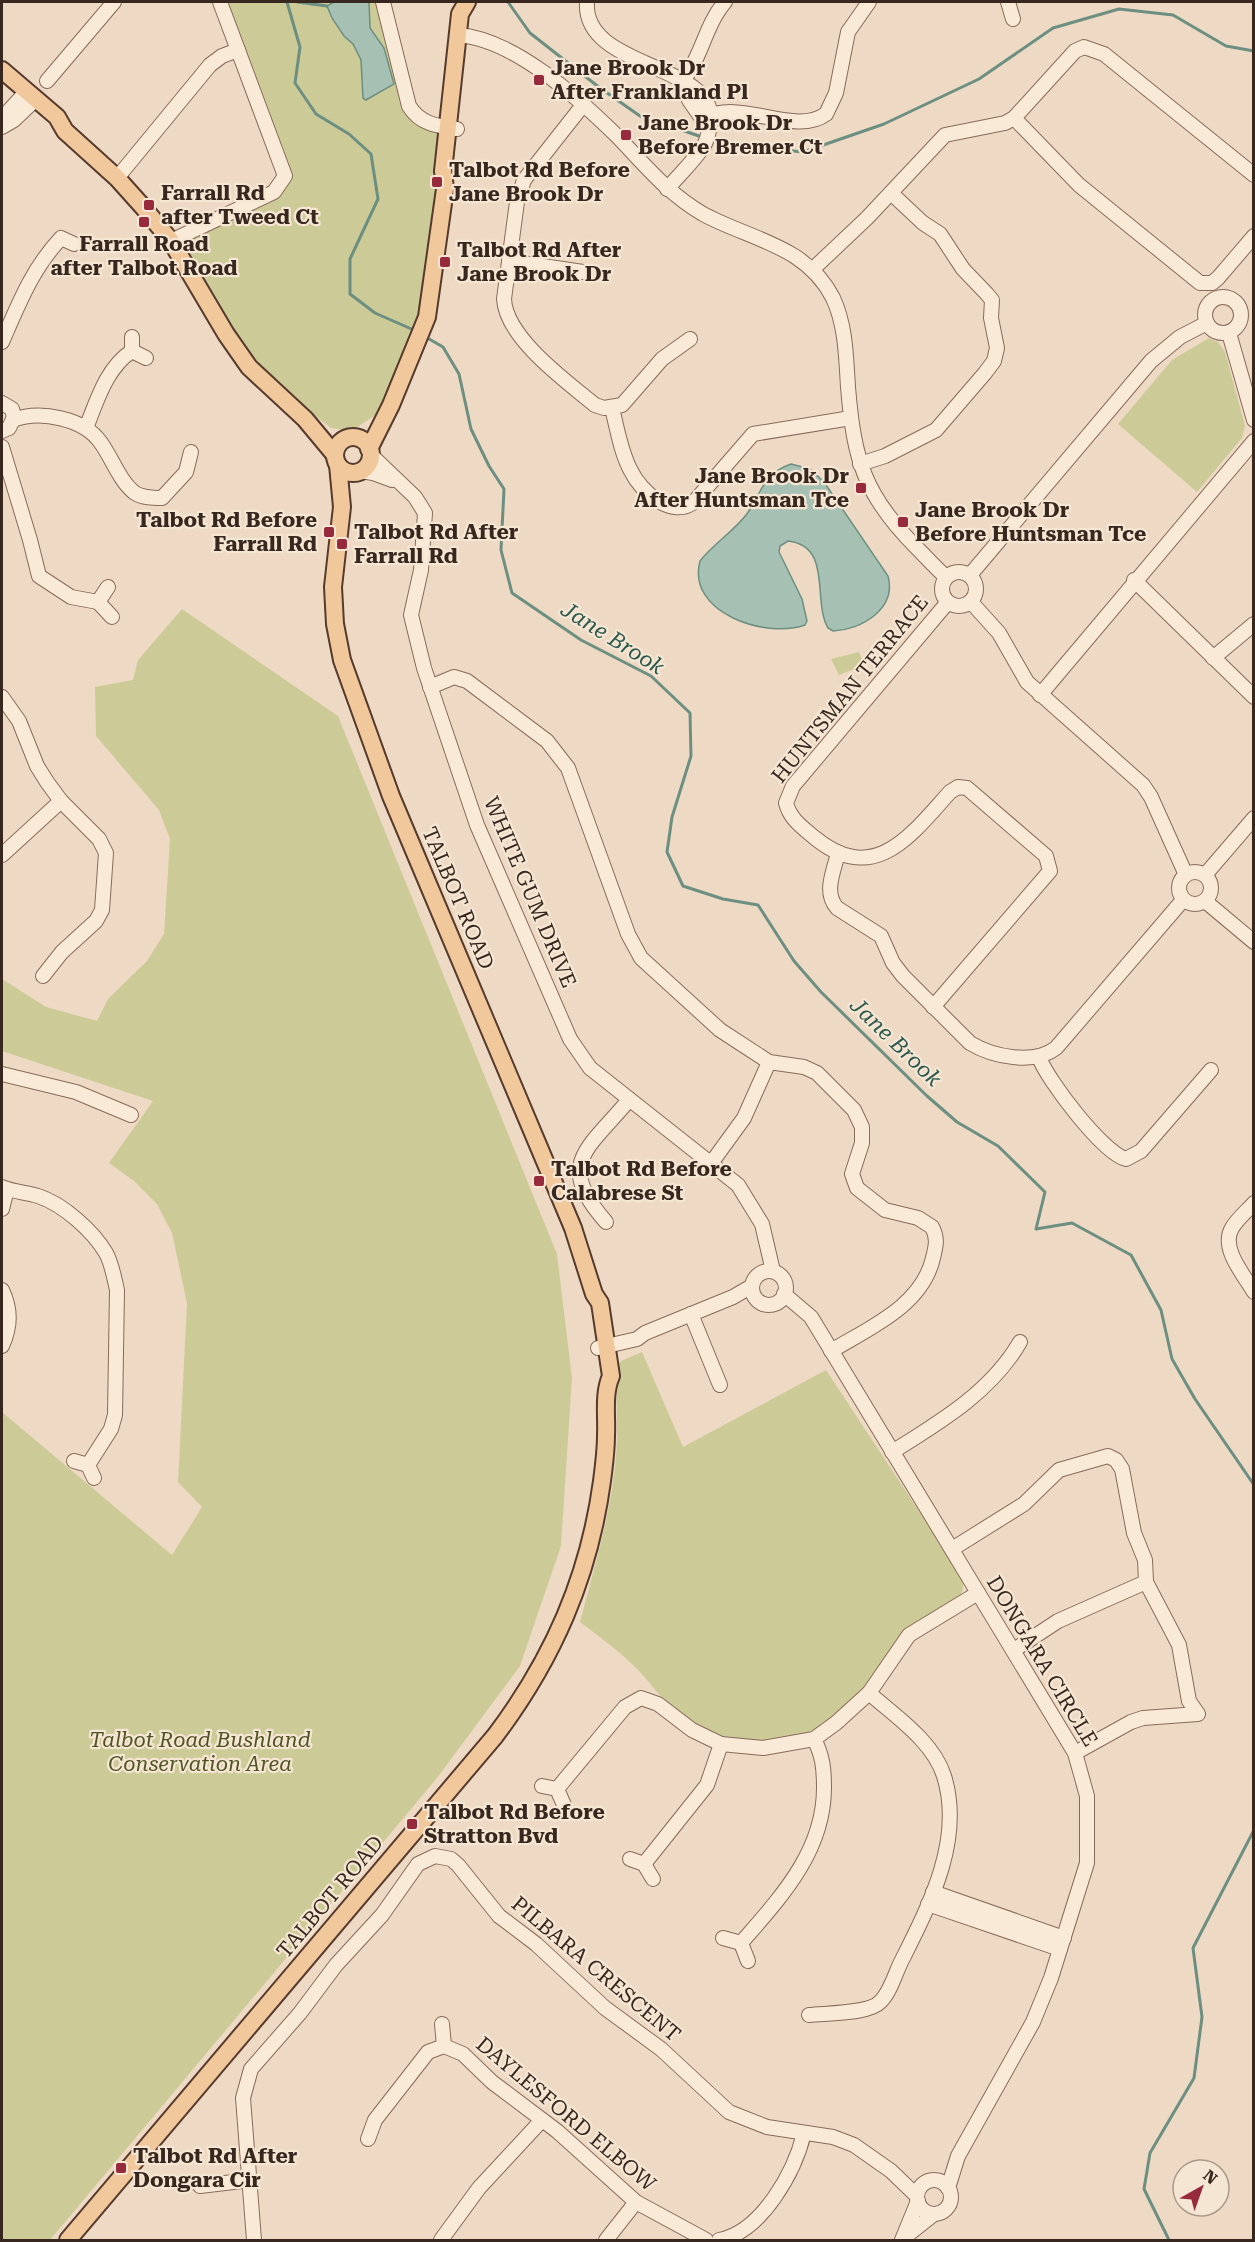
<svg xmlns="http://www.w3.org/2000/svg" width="1255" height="2242" viewBox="0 0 1255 2242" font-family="'Roboto Serif',serif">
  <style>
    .green { fill: #ccca97 }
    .water { fill: #a6c1b4; stroke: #6c8f81; stroke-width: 1.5 }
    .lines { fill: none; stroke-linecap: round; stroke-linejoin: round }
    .stream { stroke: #6c8f81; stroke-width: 3 }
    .minor-casing { stroke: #886b5a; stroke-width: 16 }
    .major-casing { stroke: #563a2e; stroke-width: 20 }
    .minor { stroke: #f9e9d7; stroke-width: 14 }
    .major { stroke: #f1c89b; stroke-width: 16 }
    .poi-dot { fill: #972a3d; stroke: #f5e6d3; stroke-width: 2 }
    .labels { text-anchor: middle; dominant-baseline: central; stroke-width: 4.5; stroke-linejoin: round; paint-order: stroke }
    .poi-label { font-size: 21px; font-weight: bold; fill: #38271e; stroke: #f5e6d3; text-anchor: start }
    .street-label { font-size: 21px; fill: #38271e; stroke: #f5e6d3 }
    .park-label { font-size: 21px; font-style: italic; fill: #515525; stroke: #f5e6d3 }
    .water-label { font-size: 22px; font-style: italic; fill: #2d584e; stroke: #f5e6d3 }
  </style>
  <rect width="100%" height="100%" fill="#eedac4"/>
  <g class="green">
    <path d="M226,2H383L409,106L448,128L434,285L391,405L351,431L331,428L275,385L235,335L187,252V242L194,235L279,196L290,178L286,158Z"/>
    <path d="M1209,338L1218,342L1225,352L1245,426L1242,438L1197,492L1118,424L1172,360Z"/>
    <path d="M182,609L338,716L557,1254L572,1378L561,1546L520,1666L437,1778L50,2240H2V1412L172,1555L202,1507L178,1482L187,1303L172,1233L157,1204L134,1181L109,1163L153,1101L2,1051V979L46,1007L97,1021L108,999L147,961L164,934L170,839L159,810L96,736L95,687L133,680L138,660Z"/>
    <path d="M859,652L864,665L839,675L831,659Z"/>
    <path d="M642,1352L683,1447L826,1370L961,1575C974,1609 923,1612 907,1632C866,1688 829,1747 752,1741C720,1739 702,1732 677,1712C662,1700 652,1685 640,1672C622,1653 600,1637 580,1622C596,1561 615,1501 617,1438C617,1424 615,1368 621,1361Z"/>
  </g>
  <g class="water">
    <path d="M334,2H369L370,28L384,48L394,84L366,100L363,98L361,60L353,44L344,36L332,18L327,6Z"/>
    <path d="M791,464L810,469L824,482L888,576C897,609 861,630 833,631L828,628C812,601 833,546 788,541L780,546L779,552L802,599L807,621L805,625C766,639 686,613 700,561C713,544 733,532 746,515C763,493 760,475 791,464Z"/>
  </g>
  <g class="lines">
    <g class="stream">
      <path d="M287,2L300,47L295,83L316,114L349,134L371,154L378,199L350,259V294L375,313L416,331"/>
      <path d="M297,2L327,6"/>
      <path d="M508,2L530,33L600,88L640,116L702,137"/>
      <path d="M711,139L734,145L803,152L884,124L979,79L1053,28L1119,9L1173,15L1226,46L1254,51"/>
      <path d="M424,336L443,347L459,374L471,429L489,466L504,489L501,550L512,593L581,640L651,676L690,713L691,756L672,817L667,852L683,886L723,899L758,905L794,961L821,992L927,1096L957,1122L998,1146L1045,1192L1036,1229L1072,1223L1131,1255L1161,1310L1172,1359L1195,1399L1254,1485"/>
      <path d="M1169,2240L1144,2189L1150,2153L1194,2078L1202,2017L1193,1948L1254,1830"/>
    </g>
    <defs>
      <g id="minor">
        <path d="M383,2L409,106C420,124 437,126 457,129"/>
        <path d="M587,2C582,71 722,62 710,125C709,132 707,141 703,147C693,162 679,175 667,189"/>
        <path d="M1008,2L1013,19"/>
        <path d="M458,35C514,39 577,97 616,135C644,164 668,194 703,214C751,240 806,245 833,298C846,326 846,357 848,387C854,460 864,495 917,548C927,558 936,568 946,577"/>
        <path d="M47,81L114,2"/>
        <path d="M682,82C702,57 705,25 725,2"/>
        <path d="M682,82L689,100L707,126"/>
        <path d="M583,105L524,180L517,202L504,299C506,338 566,381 595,405L604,408L622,405L662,359L690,339"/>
        <path d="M704,118C742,98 794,137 826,114L836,93L848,32L869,2"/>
        <path d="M1014,118L1079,185L1200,283H1212L1218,278L1254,236"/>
        <path d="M4,124L6,114L27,91"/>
        <path d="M2,127L14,120L36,99"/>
        <path d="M117,178L210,65L222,56L238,50"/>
        <path d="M171,241L274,192L285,176L220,2"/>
        <path d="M509,261L583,272"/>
        <path d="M813,269L867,218L945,135L1005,123L1014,118L1075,51L1084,47L1104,54L1254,175"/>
        <circle cx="1223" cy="315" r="18"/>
        <path d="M1229,333L1254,420"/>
        <path d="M132,337V351L146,358"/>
        <path d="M2,342C19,303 32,269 61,238L74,244"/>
        <path d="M2,403L12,409L14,417L9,428L2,431"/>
        <path d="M612,408C617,428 621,453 631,471C641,492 672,519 694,502L753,434L851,418"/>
        <path d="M13,420C40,410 84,418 101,443C112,458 120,482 135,493C143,498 153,498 162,498L186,472L191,452"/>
        <path d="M86,428C97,401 106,368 132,351"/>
        <path d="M2,447L30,540L39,576L71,597L98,602L108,587"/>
        <path d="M370,454L415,497L425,513L421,570L411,615L424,668L477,825L570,1039L590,1068L738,1185L762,1224L773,1271"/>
        <path d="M860,464L885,456L936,430L985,373L994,361L997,348L991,318L992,300L987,294L963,269L940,234L923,223L891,193"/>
        <path d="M360,471L373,473L392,480"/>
        <circle cx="959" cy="589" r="17"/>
        <path d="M970,575L1151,361L1180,337L1207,323"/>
        <path d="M1134,580L1254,697"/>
        <path d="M98,602L112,617"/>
        <path d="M971,602L999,633L1027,682L1143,785L1151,797L1186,875"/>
        <path d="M1213,658L1254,624"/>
        <path d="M430,687L454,677L467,681L547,741L568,768L628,934L641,958L720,1030L769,1062L804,1067L817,1073L854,1110L862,1127V1143L852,1174L857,1188L885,1210L918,1218L932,1227C938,1238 936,1246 933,1258C922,1306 869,1328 831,1351"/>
        <path d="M1040,695L1254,441"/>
        <path d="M2,697L19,721L37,766L47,782L61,801L99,839L106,853L102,910L96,921L62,952L43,976"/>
        <path d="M838,853C834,871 823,892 837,908L881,936L893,963L903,976L970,1043C993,1057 1034,1065 1056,1048L1183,900"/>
        <path d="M2,855L61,801"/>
        <circle cx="1195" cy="888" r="16"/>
        <path d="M1205,875L1254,818"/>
        <path d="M1205,901L1254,942"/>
        <path d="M933,1007L1050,871L1046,856L967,788L958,787L950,792C912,834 875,887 815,838C802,827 790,819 786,803L793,786L948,602"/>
        <path d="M1039,1057C1047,1080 1104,1154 1126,1159L1141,1151L1211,1070"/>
        <path d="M2,1074L76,1092L131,1115"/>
        <path d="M712,1162L744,1118L769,1062"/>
        <path d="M2,1187C13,1192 26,1192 38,1196C63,1204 93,1231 106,1253C112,1264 114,1277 117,1290L115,1415L111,1429L88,1465"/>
        <path d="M1254,1203C1247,1211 1237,1219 1232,1228C1220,1248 1244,1275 1254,1292"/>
        <path d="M2,1209L7,1189"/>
        <path d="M606,1222C555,1164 587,1150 628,1101"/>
        <circle cx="769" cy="1288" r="17"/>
        <path d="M2,1290C11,1309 11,1326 2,1346"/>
        <path d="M784,1294L811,1317L1075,1753L1087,1796V1863L1051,1978L1033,2022L958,2156L948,2188"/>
        <path d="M691,1314L720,1385"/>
        <path d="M598,1348L637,1339L645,1333L733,1297L752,1286"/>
        <path d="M892,1452C940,1422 991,1392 1020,1342"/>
        <path d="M74,1461L88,1465L94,1478"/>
        <path d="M952,1549L1024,1504L1059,1470L1108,1456L1116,1460L1122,1469L1134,1533L1145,1560L1146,1582L1179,1645L1189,1701L1198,1714L1143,1718L1131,1722L1075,1753"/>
        <path d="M1014,1650L1058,1621L1146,1582"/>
        <path d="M542,1786L557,1789L564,1805"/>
        <path d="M557,1789L625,1707L641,1698L658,1704L692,1730L721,1744L763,1748L814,1739L836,1723L869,1693L909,1635L978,1593"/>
        <path d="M630,1859L644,1864L653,1879"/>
        <path d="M644,1864L707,1785L721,1744"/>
        <path d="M933,1892L1064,1938"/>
        <path d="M928,1904L1060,1949"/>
        <path d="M723,1938L741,1943L748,1961"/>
        <path d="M741,1943C780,1898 824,1852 824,1788C824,1770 823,1756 814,1739"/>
        <path d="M809,2015C826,2013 869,2014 880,2002C890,1993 895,1974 901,1962C929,1906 964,1840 944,1776C933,1741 895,1716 869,1693"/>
        <path d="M442,2024L444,2046"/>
        <path d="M368,2139L375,2120L428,2052L444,2046L463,2054L492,2082L557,2131L636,2202L706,2240"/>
        <circle cx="934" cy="2197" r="17"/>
        <path d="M200,2186L250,2180"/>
        <path d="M905,2237L934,2214"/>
        <path d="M254,2240L243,2098L251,2069L300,2013L336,1965L382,1915L418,1864L435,1856L451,1859L458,1865L499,1916L536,1944L605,2008L661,2049L729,2112L767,2127L833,2137L854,2145L891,2171L917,2196"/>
        <path d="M441,2240L479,2188L542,2120"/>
        <path d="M606,2240L636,2202"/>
        <path d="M719,2240C762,2232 795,2171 804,2133"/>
        <path d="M902,2240L918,2201"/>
      </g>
      <g id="major">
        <path d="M2,70L57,117L65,131L117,178L143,207L171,241L226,334L249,367L305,419L335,455"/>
        <circle cx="353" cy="455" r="18"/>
        <path d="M369,449L391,405L427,317L445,189L443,171L460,14L467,2"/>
        <path d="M68,2240L495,1736C553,1659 589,1577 602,1481C604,1466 606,1450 606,1435C607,1416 603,1394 611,1376L600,1303L594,1294L573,1228L391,796L342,660L335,624L333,587L342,507L338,465"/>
      </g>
    </defs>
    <use href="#minor" class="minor-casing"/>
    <use href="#major" class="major-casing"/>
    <use href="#minor" class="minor"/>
    <use href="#major" class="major"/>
  </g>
  <g class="poi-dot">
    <rect x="533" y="74" width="12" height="12" rx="3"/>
    <rect x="620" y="129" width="12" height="12" rx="3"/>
    <rect x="431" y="176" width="12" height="12" rx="3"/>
    <rect x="143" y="199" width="12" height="12" rx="3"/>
    <rect x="138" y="216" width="12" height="12" rx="3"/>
    <rect x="439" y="256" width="12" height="12" rx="3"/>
    <rect x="855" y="482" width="12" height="12" rx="3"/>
    <rect x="897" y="516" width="12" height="12" rx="3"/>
    <rect x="323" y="526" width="12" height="12" rx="3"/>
    <rect x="336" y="538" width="12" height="12" rx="3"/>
    <rect x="533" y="1175" width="12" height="12" rx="3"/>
    <rect x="406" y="1818" width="12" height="12" rx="3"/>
    <rect x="115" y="2162" width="12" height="12" rx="3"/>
  </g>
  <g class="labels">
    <g class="poi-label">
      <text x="551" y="68">Jane Brook Dr<tspan x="551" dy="24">After Frankland Pl</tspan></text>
      <text x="638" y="123">Jane Brook Dr<tspan x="638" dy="24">Before Bremer Ct</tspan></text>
      <text x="449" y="170">Talbot Rd Before<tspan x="449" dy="24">Jane Brook Dr</tspan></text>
      <text x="161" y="193">Farrall Rd<tspan x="161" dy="24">after Tweed Ct</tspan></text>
      <text x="144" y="244" text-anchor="middle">Farrall Road<tspan x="144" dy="24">after Talbot Road</tspan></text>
      <text x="457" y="250">Talbot Rd After<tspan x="457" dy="24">Jane Brook Dr</tspan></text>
      <text x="849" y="476" text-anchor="end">Jane Brook Dr<tspan x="849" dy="24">After Huntsman Tce</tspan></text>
      <text x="915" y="510">Jane Brook Dr<tspan x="915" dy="24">Before Huntsman Tce</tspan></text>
      <text x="317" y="520" text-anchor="end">Talbot Rd Before<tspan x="317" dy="24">Farrall Rd</tspan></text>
      <text x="354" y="532">Talbot Rd After<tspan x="354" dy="24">Farrall Rd</tspan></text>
      <text x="551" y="1169">Talbot Rd Before<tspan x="551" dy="24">Calabrese St</tspan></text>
      <text x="424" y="1812">Talbot Rd Before<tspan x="424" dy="24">Stratton Bvd</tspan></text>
      <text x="133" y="2156">Talbot Rd After<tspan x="133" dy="24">Dongara Cir</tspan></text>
    </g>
    <g class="street-label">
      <text transform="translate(850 689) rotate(-51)">HUNTSMAN TERRACE</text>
      <text transform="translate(530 892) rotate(67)">WHITE GUM DRIVE</text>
      <text transform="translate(458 898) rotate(67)">TALBOT ROAD</text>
      <text transform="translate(1042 1661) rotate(59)">DONGARA CIRCLE</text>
      <text transform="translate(330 1897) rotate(-50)">TALBOT ROAD</text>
      <text transform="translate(596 1969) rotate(40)">PILBARA CRESCENT</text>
      <text transform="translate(566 2114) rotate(40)">DAYLESFORD ELBOW</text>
    </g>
    <g class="park-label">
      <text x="200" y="1740">Talbot Road Bushland<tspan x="200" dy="24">Conservation Area</tspan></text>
    </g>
    <g class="water-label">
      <text transform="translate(613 638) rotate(32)">Jane Brook</text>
      <text transform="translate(896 1042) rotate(44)">Jane Brook</text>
    </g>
  </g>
  <rect width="1255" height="2242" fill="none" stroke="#38271e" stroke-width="6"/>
  <g transform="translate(1201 2188) rotate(40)"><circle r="28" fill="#f5e6d3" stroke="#a99a8b" stroke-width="1.5"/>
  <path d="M0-4.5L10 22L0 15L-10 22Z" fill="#972a3d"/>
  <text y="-9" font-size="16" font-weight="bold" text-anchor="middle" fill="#38271e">N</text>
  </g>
</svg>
